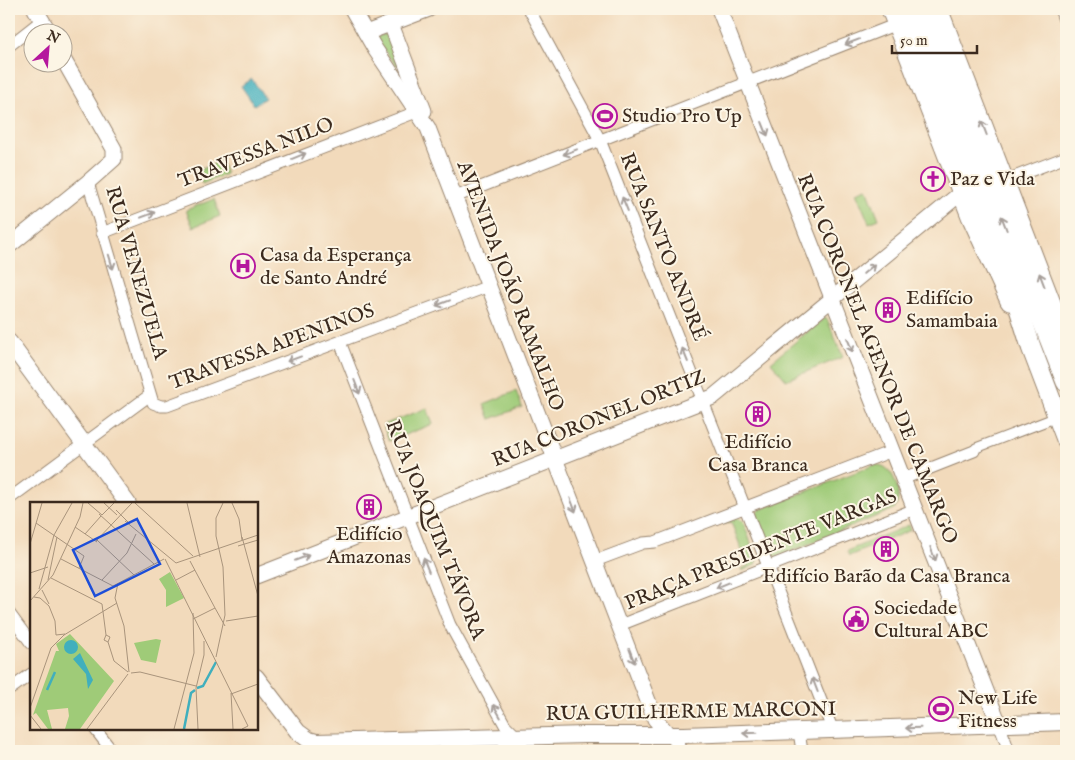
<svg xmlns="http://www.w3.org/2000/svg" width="1075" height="760" viewBox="0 0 1075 760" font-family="'IM FELL English',serif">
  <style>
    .green { fill: #9fcb78; stroke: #6d7a4b }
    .water { fill: #40afbd; stroke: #3e6c6e }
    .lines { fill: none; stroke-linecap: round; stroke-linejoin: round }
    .pedestrian-casing { stroke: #96826c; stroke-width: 11 }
    .minor-casing { stroke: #96826c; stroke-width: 13 }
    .tertiary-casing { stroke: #96826c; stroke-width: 17 }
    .secondary-casing { stroke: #96826c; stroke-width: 18 }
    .primary-casing { stroke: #96826c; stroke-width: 21 }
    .trunk-casing { stroke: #96826c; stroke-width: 21 }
    .pedestrian { stroke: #fff; stroke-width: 9 }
    .minor { stroke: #fff; stroke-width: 11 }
    .tertiary { stroke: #fff; stroke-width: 15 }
    .secondary { stroke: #fff; stroke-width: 16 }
    .primary { stroke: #fff; stroke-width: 19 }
    .trunk { stroke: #fff; stroke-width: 19 }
    .oneway { stroke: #a79f9a }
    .labels { text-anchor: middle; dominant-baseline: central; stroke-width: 4; stroke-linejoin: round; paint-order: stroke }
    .poi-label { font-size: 20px; fill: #3b2a1e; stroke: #fcf5e5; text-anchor: start }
    .street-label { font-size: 20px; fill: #3b2a1e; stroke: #fcf5e5 }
    .inset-river { fill: none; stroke: #40afbd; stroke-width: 2.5 }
    .inset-road { fill: none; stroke: #a9947c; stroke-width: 1 }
    .view { fill: #1d4ed8; fill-opacity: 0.15; stroke: #1d4ed8; stroke-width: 2.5 }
    .inset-edge { fill: none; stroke: #3b2a1e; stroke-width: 2.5 }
  </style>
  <rect width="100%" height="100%" fill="#fcf5e5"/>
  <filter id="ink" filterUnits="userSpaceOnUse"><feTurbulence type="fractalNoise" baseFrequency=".02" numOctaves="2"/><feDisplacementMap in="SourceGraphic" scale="10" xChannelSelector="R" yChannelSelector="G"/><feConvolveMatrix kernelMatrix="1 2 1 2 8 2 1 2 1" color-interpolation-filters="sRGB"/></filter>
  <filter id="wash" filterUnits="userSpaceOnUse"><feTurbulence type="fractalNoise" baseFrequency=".0096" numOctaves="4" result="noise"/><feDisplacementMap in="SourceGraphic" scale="20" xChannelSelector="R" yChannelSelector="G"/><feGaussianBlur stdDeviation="1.12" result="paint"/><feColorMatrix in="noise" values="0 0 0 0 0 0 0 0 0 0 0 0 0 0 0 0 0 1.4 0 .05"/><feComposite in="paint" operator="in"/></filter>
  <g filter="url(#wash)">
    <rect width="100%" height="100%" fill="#f2dabb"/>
    <g class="green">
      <path d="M388,33L400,67L396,65L375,40L376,37Z"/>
      <path d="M221,161L226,174L202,184L197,171Z"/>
      <path d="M867,188L879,219L869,223L856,192Z"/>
      <path d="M214,199L220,216L193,227L186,210Z"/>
      <path d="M824,318L827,319L843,357L786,380L771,362Z"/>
      <path d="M516,391L522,407L490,419L484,404Z"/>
      <path d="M427,408L433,424L389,441L383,425Z"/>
      <path d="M874,465C878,465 882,465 886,468C896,475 903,499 894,509L777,557L771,555L756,519V514L759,510Z"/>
      <path d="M736,518L743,521L757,560L755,565L742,571L741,569L748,566L731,522L724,524V523Z"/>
      <path d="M909,525L911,530L849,556L847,551Z"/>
    </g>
    <path class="water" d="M252,79L265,98L254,105L241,86Z"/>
  </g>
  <g filter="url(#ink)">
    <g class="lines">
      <defs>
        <path id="pedestrian" d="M974,451L976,448L1057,417"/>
        <g id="minor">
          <path d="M529,9L600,140L833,731"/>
          <path d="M1060,9L1066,25"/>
          <path d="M9,46L42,20"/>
          <path d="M1004,181L1066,157"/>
          <path d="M88,182L153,403L161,406H167L489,286"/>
          <path d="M455,197L897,24"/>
          <path d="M102,233L424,109"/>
          <path d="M340,342L450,625L505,725L517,737L523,751"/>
          <path d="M903,479L974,451"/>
          <path d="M9,499L150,395"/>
          <path d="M595,561L643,543L655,542L892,451"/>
          <path d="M9,613L31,643"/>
          <path d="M620,625L915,509"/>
          <path d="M9,690L31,674"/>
          <path d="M999,724L1009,751"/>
          <path d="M95,729L112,751"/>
          <path d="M799,732L802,751"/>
          <path d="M668,734L679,746L681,751"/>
        </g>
        <g id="tertiary">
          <path d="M35,9L49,32"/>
          <path d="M352,9L375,49L428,128L655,719L668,734"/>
          <path d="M719,9L999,724"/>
          <path d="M391,24L424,111"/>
          <path d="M366,33L429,9"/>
          <path d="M9,246L88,182L114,159V149L62,57"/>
          <path d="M256,576L713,397L962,192"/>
        </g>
        <g id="secondary">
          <path d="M9,342L128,504"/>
          <path d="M256,677L298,732L309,740L316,742L585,735H684L1066,722"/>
        </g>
        <g id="primary">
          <path d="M891,9L971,216L1010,301"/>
          <path d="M938,9L1066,342"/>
        </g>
        <g id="trunk">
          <path d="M906,9L1006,267L1031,347L1066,439"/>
          <path d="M921,9L1066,382"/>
        </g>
      </defs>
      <use href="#pedestrian" class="pedestrian-casing"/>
      <use href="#minor" class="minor-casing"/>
      <use href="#tertiary" class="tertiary-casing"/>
      <use href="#secondary" class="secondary-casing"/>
      <use href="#primary" class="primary-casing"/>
      <use href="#trunk" class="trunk-casing"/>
      <use href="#pedestrian" class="pedestrian"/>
      <use href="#minor" class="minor"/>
      <use href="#tertiary" class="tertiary"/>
      <use href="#secondary" class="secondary"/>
      <use href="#primary" class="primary"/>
      <use href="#trunk" class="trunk"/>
    </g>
    <defs><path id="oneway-shaft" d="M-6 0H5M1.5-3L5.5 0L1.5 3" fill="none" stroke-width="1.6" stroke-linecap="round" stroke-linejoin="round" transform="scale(1.25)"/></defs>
    <g class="oneway">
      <use href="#oneway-shaft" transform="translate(852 42) rotate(159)"/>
      <use href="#oneway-shaft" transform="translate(984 128) rotate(-111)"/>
      <use href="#oneway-shaft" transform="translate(765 129) rotate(68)"/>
      <use href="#oneway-shaft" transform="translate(570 152) rotate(159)"/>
      <use href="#oneway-shaft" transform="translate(299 156) rotate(-22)"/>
      <use href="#oneway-shaft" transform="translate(625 204) rotate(-112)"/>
      <use href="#oneway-shaft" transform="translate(148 215) rotate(-21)"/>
      <use href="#oneway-shaft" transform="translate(1004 223) rotate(-111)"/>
      <use href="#oneway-shaft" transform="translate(111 262) rotate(73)"/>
      <use href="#oneway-shaft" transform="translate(869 269) rotate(-40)"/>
      <use href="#oneway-shaft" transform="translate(1042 280) rotate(-111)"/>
      <use href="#oneway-shaft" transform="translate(443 303) rotate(159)"/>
      <use href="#oneway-shaft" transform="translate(850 345) rotate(68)"/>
      <use href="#oneway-shaft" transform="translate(685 355) rotate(-112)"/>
      <use href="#oneway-shaft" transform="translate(294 359) rotate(160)"/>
      <use href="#oneway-shaft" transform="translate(357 387) rotate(69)"/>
      <use href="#oneway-shaft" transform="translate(573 505) rotate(69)"/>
      <use href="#oneway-shaft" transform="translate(933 554) rotate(69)"/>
      <use href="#oneway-shaft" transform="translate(302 558) rotate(-21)"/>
      <use href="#oneway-shaft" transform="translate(426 565) rotate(-112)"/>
      <use href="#oneway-shaft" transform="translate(723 585) rotate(158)"/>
      <use href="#oneway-shaft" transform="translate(632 656) rotate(69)"/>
      <use href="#oneway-shaft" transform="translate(815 685) rotate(-111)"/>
      <use href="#oneway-shaft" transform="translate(497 711) rotate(-120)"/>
      <use href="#oneway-shaft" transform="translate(913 728) rotate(178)"/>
      <use href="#oneway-shaft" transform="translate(750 733) rotate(178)"/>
    </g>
  </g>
  <defs>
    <symbol id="stadium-ring" viewBox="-11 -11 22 22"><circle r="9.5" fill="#fcf5e5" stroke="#b5179e" stroke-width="1.5"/><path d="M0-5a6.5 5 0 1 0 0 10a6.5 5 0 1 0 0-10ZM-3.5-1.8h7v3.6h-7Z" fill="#b5179e"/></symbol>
    <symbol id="church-ring" viewBox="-11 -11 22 22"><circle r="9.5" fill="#fcf5e5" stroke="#b5179e" stroke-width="1.5"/><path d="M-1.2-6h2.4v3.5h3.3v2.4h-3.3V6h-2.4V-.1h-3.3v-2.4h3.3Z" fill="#b5179e"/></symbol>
    <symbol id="hospital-ring" viewBox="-11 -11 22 22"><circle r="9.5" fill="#fcf5e5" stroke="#b5179e" stroke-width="1.5"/><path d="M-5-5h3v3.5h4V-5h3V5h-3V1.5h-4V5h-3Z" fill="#b5179e"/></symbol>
    <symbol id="building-ring" viewBox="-11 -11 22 22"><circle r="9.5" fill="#fcf5e5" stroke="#b5179e" stroke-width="1.5"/><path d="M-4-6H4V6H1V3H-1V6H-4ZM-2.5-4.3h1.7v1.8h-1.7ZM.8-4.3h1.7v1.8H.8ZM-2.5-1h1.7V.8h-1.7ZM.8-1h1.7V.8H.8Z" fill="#b5179e"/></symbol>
    <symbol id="civic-ring" viewBox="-11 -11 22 22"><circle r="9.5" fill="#fcf5e5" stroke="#b5179e" stroke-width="1.5"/><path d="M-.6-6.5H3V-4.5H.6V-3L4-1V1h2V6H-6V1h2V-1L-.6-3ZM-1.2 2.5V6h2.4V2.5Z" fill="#b5179e"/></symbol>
  </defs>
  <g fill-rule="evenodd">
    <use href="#stadium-ring" x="591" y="102" width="28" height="28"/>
    <use href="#church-ring" x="919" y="165" width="28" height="28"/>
    <use href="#hospital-ring" x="229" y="252" width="28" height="28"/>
    <use href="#building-ring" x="874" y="296" width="28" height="28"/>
    <use href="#building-ring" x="744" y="400" width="28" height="28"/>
    <use href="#building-ring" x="355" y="493" width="28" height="28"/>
    <use href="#building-ring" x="872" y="535" width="28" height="28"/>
    <use href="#civic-ring" x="842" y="605" width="28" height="28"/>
    <use href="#stadium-ring" x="927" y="695" width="28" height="28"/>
  </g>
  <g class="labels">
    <g class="poi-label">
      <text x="622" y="116">Studio Pro Up</text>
      <text x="950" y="179">Paz e Vida</text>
      <text x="260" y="255">Casa da Esperança<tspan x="260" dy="23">de Santo André</tspan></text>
      <text x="906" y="298">Edifício<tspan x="906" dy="23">Samambaia</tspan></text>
      <text x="758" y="442" text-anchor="middle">Edifício<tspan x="758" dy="23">Casa Branca</tspan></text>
      <text x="369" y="534" text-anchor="middle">Edifício<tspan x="369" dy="23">Amazonas</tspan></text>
      <text x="886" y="576" text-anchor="middle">Edifício Barão da Casa Branca</text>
      <text x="874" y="608">Sociedade<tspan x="874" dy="23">Cultural ABC</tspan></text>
      <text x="958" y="698">New Life<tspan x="958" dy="23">Fitness</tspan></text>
    </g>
    <g class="street-label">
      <text transform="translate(256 153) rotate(-21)">TRAVESSA NILO</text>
      <text transform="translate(663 247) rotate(68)">RUA SANTO ANDRÉ</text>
      <text transform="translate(136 273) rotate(74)">RUA VENEZUELA</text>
      <text transform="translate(510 286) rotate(69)">AVENIDA JOÃO RAMALHO</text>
      <text transform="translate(272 347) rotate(-20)">TRAVESSA APENINOS</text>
      <text transform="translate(877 359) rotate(68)">RUA CORONEL AGENOR DE CAMARGO</text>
      <text transform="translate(599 419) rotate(-22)">RUA CORONEL ORTIZ</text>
      <text transform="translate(435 530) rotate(68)">RUA JOAQUIM TÁVORA</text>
      <text transform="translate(761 550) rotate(-22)">PRAÇA PRESIDENTE VARGAS</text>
      <text transform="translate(691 712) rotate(-1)">RUA GUILHERME MARCONI</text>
    </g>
  </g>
  <g transform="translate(30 502)">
    <rect width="228" height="228" fill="#f2dabb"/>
    <path d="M140,70L154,96L136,105V88L129,77ZM40,132L84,179L50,227H35L39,214L38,206L17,208L22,227H18L6,211L3,213L26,149H29L26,142ZM126,137L131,138L126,161L111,158L104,141Z" fill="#9fcb78"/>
    <path d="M34 145a7 7 0 1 1 14 0a7 7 0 1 1-14 0ZM50,151L63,178L58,187L56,172L43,157Z" fill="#40afbd"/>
    <path class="inset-river" d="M167,186L173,184L186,160M17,188L25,170M154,227L161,191L165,188"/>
    <path class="inset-road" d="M58,1L72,13L84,1M74,1L87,13M105,1L163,54M157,1L170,55M202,1L209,17L212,38M86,8L98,20M69,12L124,62M95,19L146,61L228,33M6,21L54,54L49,66M45,25L67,40M55,32L71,14M212,35L228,94M67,38L104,73M66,39L102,1M0,42L12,1M208,44L228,38M31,57L83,84L134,57M135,57L218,224L212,227M160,59L185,106L163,117M0,71L18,65M21,76L72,102L76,133M18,78L27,35M72,78L97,51L106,32M146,78L165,68M88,81L85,96L94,124L99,170M9,87L24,33L42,1M12,88L19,102M4,95L10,96L19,104L25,119L26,133M0,99L23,73L50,15L53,1M185,106L195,124M196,119L228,114M34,133L87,101M78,140L80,135L76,133L74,138L78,140L84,159L98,170M186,155L195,113L193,65L186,34V16L193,1M101,171L110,170L166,184M201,191L203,227M201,192L228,182M0,206L21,146L35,132L26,133M0,213L11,227M57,227L98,172M144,227L164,151L163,111M168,227L166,186L174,153V139"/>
    <path class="view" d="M107,17L130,62L65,94L43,48Z"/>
    <rect width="228" height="228" class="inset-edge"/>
  </g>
  <rect width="1075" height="760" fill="none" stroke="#fcf5e5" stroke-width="30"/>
  <g transform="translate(48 48) rotate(26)"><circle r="24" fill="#fcf5e5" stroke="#afa495"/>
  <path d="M0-4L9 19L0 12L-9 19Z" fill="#b5179e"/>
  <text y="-8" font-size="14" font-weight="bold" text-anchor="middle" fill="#3b2a1e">N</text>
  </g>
  <path d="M892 45v8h85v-8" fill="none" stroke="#3b2a1e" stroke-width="2.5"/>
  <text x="900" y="45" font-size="15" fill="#3b2a1e" stroke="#fcf5e5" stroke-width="4" paint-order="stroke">50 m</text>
</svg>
